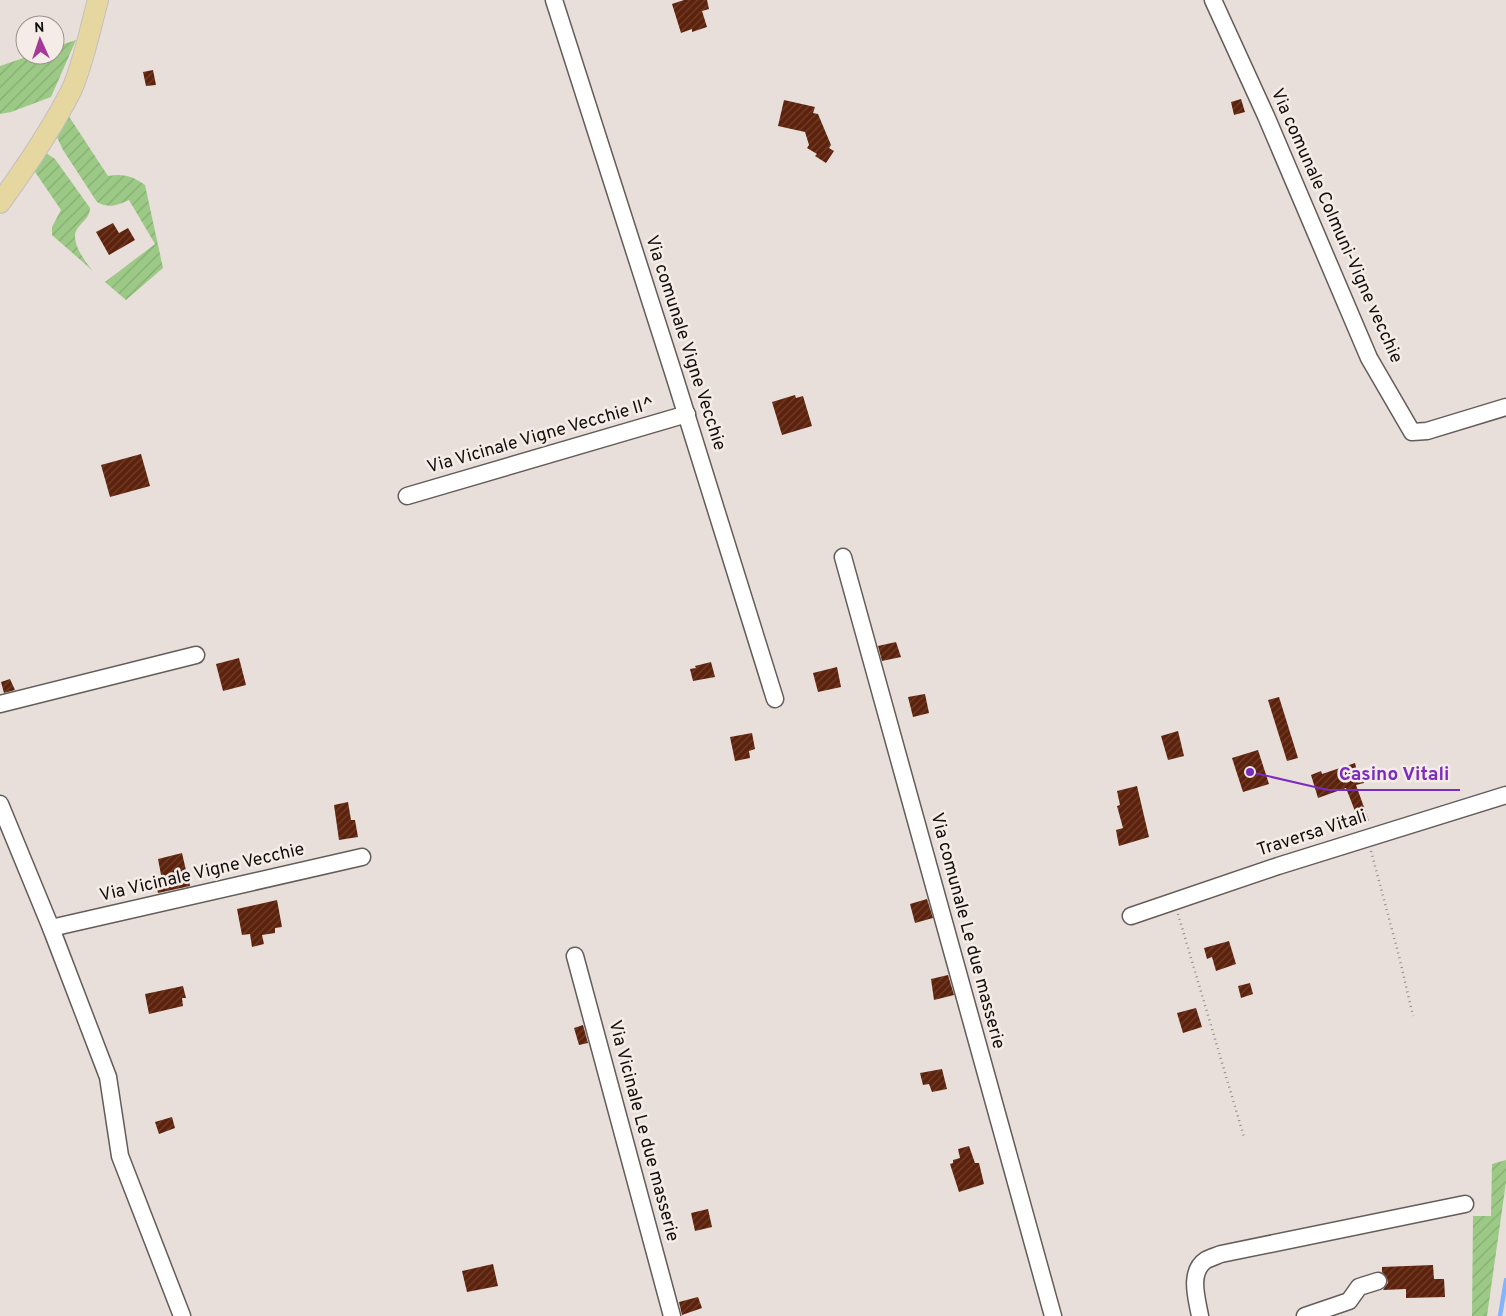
<svg xmlns="http://www.w3.org/2000/svg" width="1506" height="1316" viewBox="0 0 1506 1316" font-family="Overpass,sans-serif">
  <style>
    .garden { fill: url(#garden-furrows) }
    .lines { fill: none; stroke-linecap: round; stroke-linejoin: round }
    .stream { stroke: #86b4fc; stroke-width: 4.5 }
    .building { fill: url(#building-hatch) }
    .minor-casing { stroke: #645c58; stroke-width: 19 }
    .major-casing { stroke: #c1c0c0; stroke-width: 22 }
    .path { stroke: #938c89; stroke-width: 2.5; stroke-dasharray: 1 4; stroke-linecap: butt }
    .minor { stroke: #fff; stroke-width: 16 }
    .major { stroke: #e6d7a0; stroke-width: 20 }
    .labels { text-anchor: middle; dominant-baseline: central; stroke-width: 5; stroke-linejoin: round; paint-order: stroke }
    .street-label { font-size: 18px; fill: #100e0c; stroke: #f5ece7 }
    .leader { fill: none; stroke: #7b2cbf; stroke-width: 2 }
    .callout-dot { fill: #7b2cbf; stroke: #f5ece7; stroke-width: 2 }
    .callout-label { font-size: 19px; text-anchor: middle; font-weight: bold; fill: #7b2cbf; stroke: #f5ece7; stroke-width: 5; stroke-linejoin: round; paint-order: stroke }
  </style>
  <defs>
    <pattern id="garden-furrows" width="10" height="10" patternUnits="userSpaceOnUse" patternTransform="scale(1.25)"><rect width="10" height="10" fill="#9cca86"/><path d="M-1 1l2-2M0 10L10 0M9 11l2-2" fill="none" stroke="#85ac72"/></pattern>
    <pattern id="building-hatch" width="6" height="6" patternUnits="userSpaceOnUse" patternTransform="scale(1.25)"><rect width="6" height="6" fill="#5d220c"/><path d="M-1 1l2-2M0 6l6-6M5 7l2-2" fill="none" stroke="#6f402e"/></pattern>
  </defs>
  <rect width="100%" height="100%" fill="#e8dfda"/>
  <g class="garden">
    <path d="M76,40L51,97L11,112L0,114V66L32,55H55V47Z"/>
    <path d="M68,115L108,176C123,173 133,176 145,185L163,268L126,300L105,282L155,244L129,200C117,205 110,209 97,202L63,150L56,135Z"/>
    <path d="M46,153L55,159L90,208C90,219 80,222 76,231C71,243 86,263 93,271L52,235V227L61,210L33,169Z"/>
    <path d="M1506,1160V1182L1487,1316H1472L1473,1216H1491L1492,1164Z"/>
  </g>
  <g class="lines">
    <path class="stream" d="M1500,1316L1506,1280"/>
  </g>
  <g class="building">
    <path d="M684,0H707L709,9L702,11L707,27L692,32V29L681,33L672,4Z"/>
    <path d="M153,70L156,85L146,86L143,72Z"/>
    <path d="M1241,99L1245,112L1234,115L1231,102Z"/>
    <path d="M784,100L815,107L813,113L818,114L831,145L829,148L834,151L826,163L815,156L817,154L807,148L809,145L805,132L778,126Z"/>
    <path d="M113,223L119,233L128,228L135,240L109,255L96,232Z"/>
    <path d="M795,395L796,398L803,396L812,426L782,435L772,402Z"/>
    <path d="M141,454L150,486L110,497L101,465Z"/>
    <path d="M896,642L901,657L882,661L878,646Z"/>
    <path d="M239,658L246,685L223,691L216,664Z"/>
    <path d="M711,662L715,677L693,681L690,669L696,668L695,666Z"/>
    <path d="M837,667L841,687L818,692L813,673Z"/>
    <path d="M10,679L15,690L4,693L1,682Z"/>
    <path d="M925,694L929,713L913,717L908,697Z"/>
    <path d="M1279,697L1298,758L1287,761L1268,700Z"/>
    <path d="M1178,731L1184,756L1168,760L1161,736Z"/>
    <path d="M752,733L755,749L749,751L750,758L735,761L730,737Z"/>
    <path d="M1258,750L1269,784L1243,792L1232,758Z"/>
    <path d="M1355,763L1357,771L1360,770L1364,783L1356,785L1369,821L1360,824L1346,788L1318,798L1311,775L1321,771L1322,774Z"/>
    <path d="M1137,786L1149,837L1119,846L1116,830L1123,828L1117,806L1120,805L1117,791Z"/>
    <path d="M348,802L351,820H355L358,837L339,840L334,805Z"/>
    <path d="M182,853L188,879L182,881L189,880L190,886L158,893L156,886L163,885L158,859Z"/>
    <path d="M927,899L933,918L915,923L910,904Z"/>
    <path d="M277,900L282,927L275,928V933L262,935L264,944L252,947L250,934L242,935L237,909Z"/>
    <path d="M1229,941L1236,964L1216,971L1212,957L1207,959L1204,948Z"/>
    <path d="M948,975L954,995L934,1000L931,979Z"/>
    <path d="M1250,983L1253,994L1241,998L1238,986Z"/>
    <path d="M183,986L186,998H182L183,1006L149,1014L145,994Z"/>
    <path d="M1196,1008L1202,1027L1183,1033L1177,1013Z"/>
    <path d="M583,1025L588,1043L579,1045L574,1028Z"/>
    <path d="M942,1069L947,1089L932,1092L929,1084L923,1085L920,1073Z"/>
    <path d="M172,1117L175,1128L159,1134L155,1122Z"/>
    <path d="M969,1146L975,1163H979L984,1184L959,1192L950,1164L953,1163V1160L960,1158L958,1149Z"/>
    <path d="M708,1209L712,1227L695,1231L691,1213Z"/>
    <path d="M493,1264L498,1286L467,1292L462,1271Z"/>
    <path d="M1433,1265L1434,1279H1444L1445,1297L1406,1298V1289L1383,1290L1388,1283L1387,1278L1382,1272V1267Z"/>
    <path d="M698,1297L702,1308L682,1315L679,1302Z"/>
  </g>
  <g class="lines">
    <defs>
      <g id="minor">
        <path d="M554,0L674,375L775,699"/>
        <path d="M1213,0L1266,116L1369,358L1412,432L1427,431L1506,407"/>
        <path d="M407,496L687,414"/>
        <path d="M843,557L1053,1316"/>
        <path d="M0,704L196,655"/>
        <path d="M0,804L51,928L108,1077L120,1156L182,1316"/>
        <path d="M1131,916L1278,866L1506,795"/>
        <path d="M51,928L362,857"/>
        <path d="M575,956L672,1316"/>
        <path d="M1200,1316C1197,1299 1188,1272 1206,1260C1210,1258 1216,1256 1221,1254L1465,1204"/>
        <path d="M1305,1316L1349,1301L1359,1287L1378,1281"/>
      </g>
      <path id="major" d="M0,203C26,167 52,129 72,89C84,61 90,29 98,0"/>
    </defs>
    <use href="#minor" class="minor-casing"/>
    <use href="#major" class="major-casing"/>
    <g class="path">
      <path d="M1371,851L1399,956L1413,1016"/>
      <path d="M1178,914L1244,1137"/>
    </g>
    <use href="#minor" class="minor"/>
    <use href="#major" class="major"/>
  </g>
  <g class="labels">
    <g class="street-label">
      <text transform="translate(1336 226) rotate(66)">Via comunale Colmuni-Vigne vecchie</text>
      <text transform="translate(685 343) rotate(72)">Via comunale Vigne Vecchie</text>
      <text transform="translate(541 436) rotate(-16)">Via Vicinale Vigne Vecchie II^</text>
      <text transform="translate(1312 834) rotate(-18)">Traversa Vitali</text>
      <text transform="translate(202 873) rotate(-13)">Via Vicinale Vigne Vecchie</text>
      <text transform="translate(967 931) rotate(75)">Via comunale Le due masserie</text>
      <text transform="translate(643 1131) rotate(75)">Via Vicinale Le due masserie</text>
    </g>
  </g>
  <path class="leader" d="M1250 772L1328 790H1460"/>
  <circle class="callout-dot" cx="1250" cy="772" r="5"/>
  <g class="callout-label">
    <text x="1394" y="780">Casino Vitali</text>
  </g>
  <g transform="translate(40 40) rotate(357)"><circle r="24" fill="#f5ece7" stroke="#99938f"/>
  <path d="M0-4L9 19L0 12L-9 19Z" fill="#a53898"/>
  <text y="-8" font-size="14" font-weight="bold" text-anchor="middle" fill="#100e0c">N</text>
  </g>
</svg>
